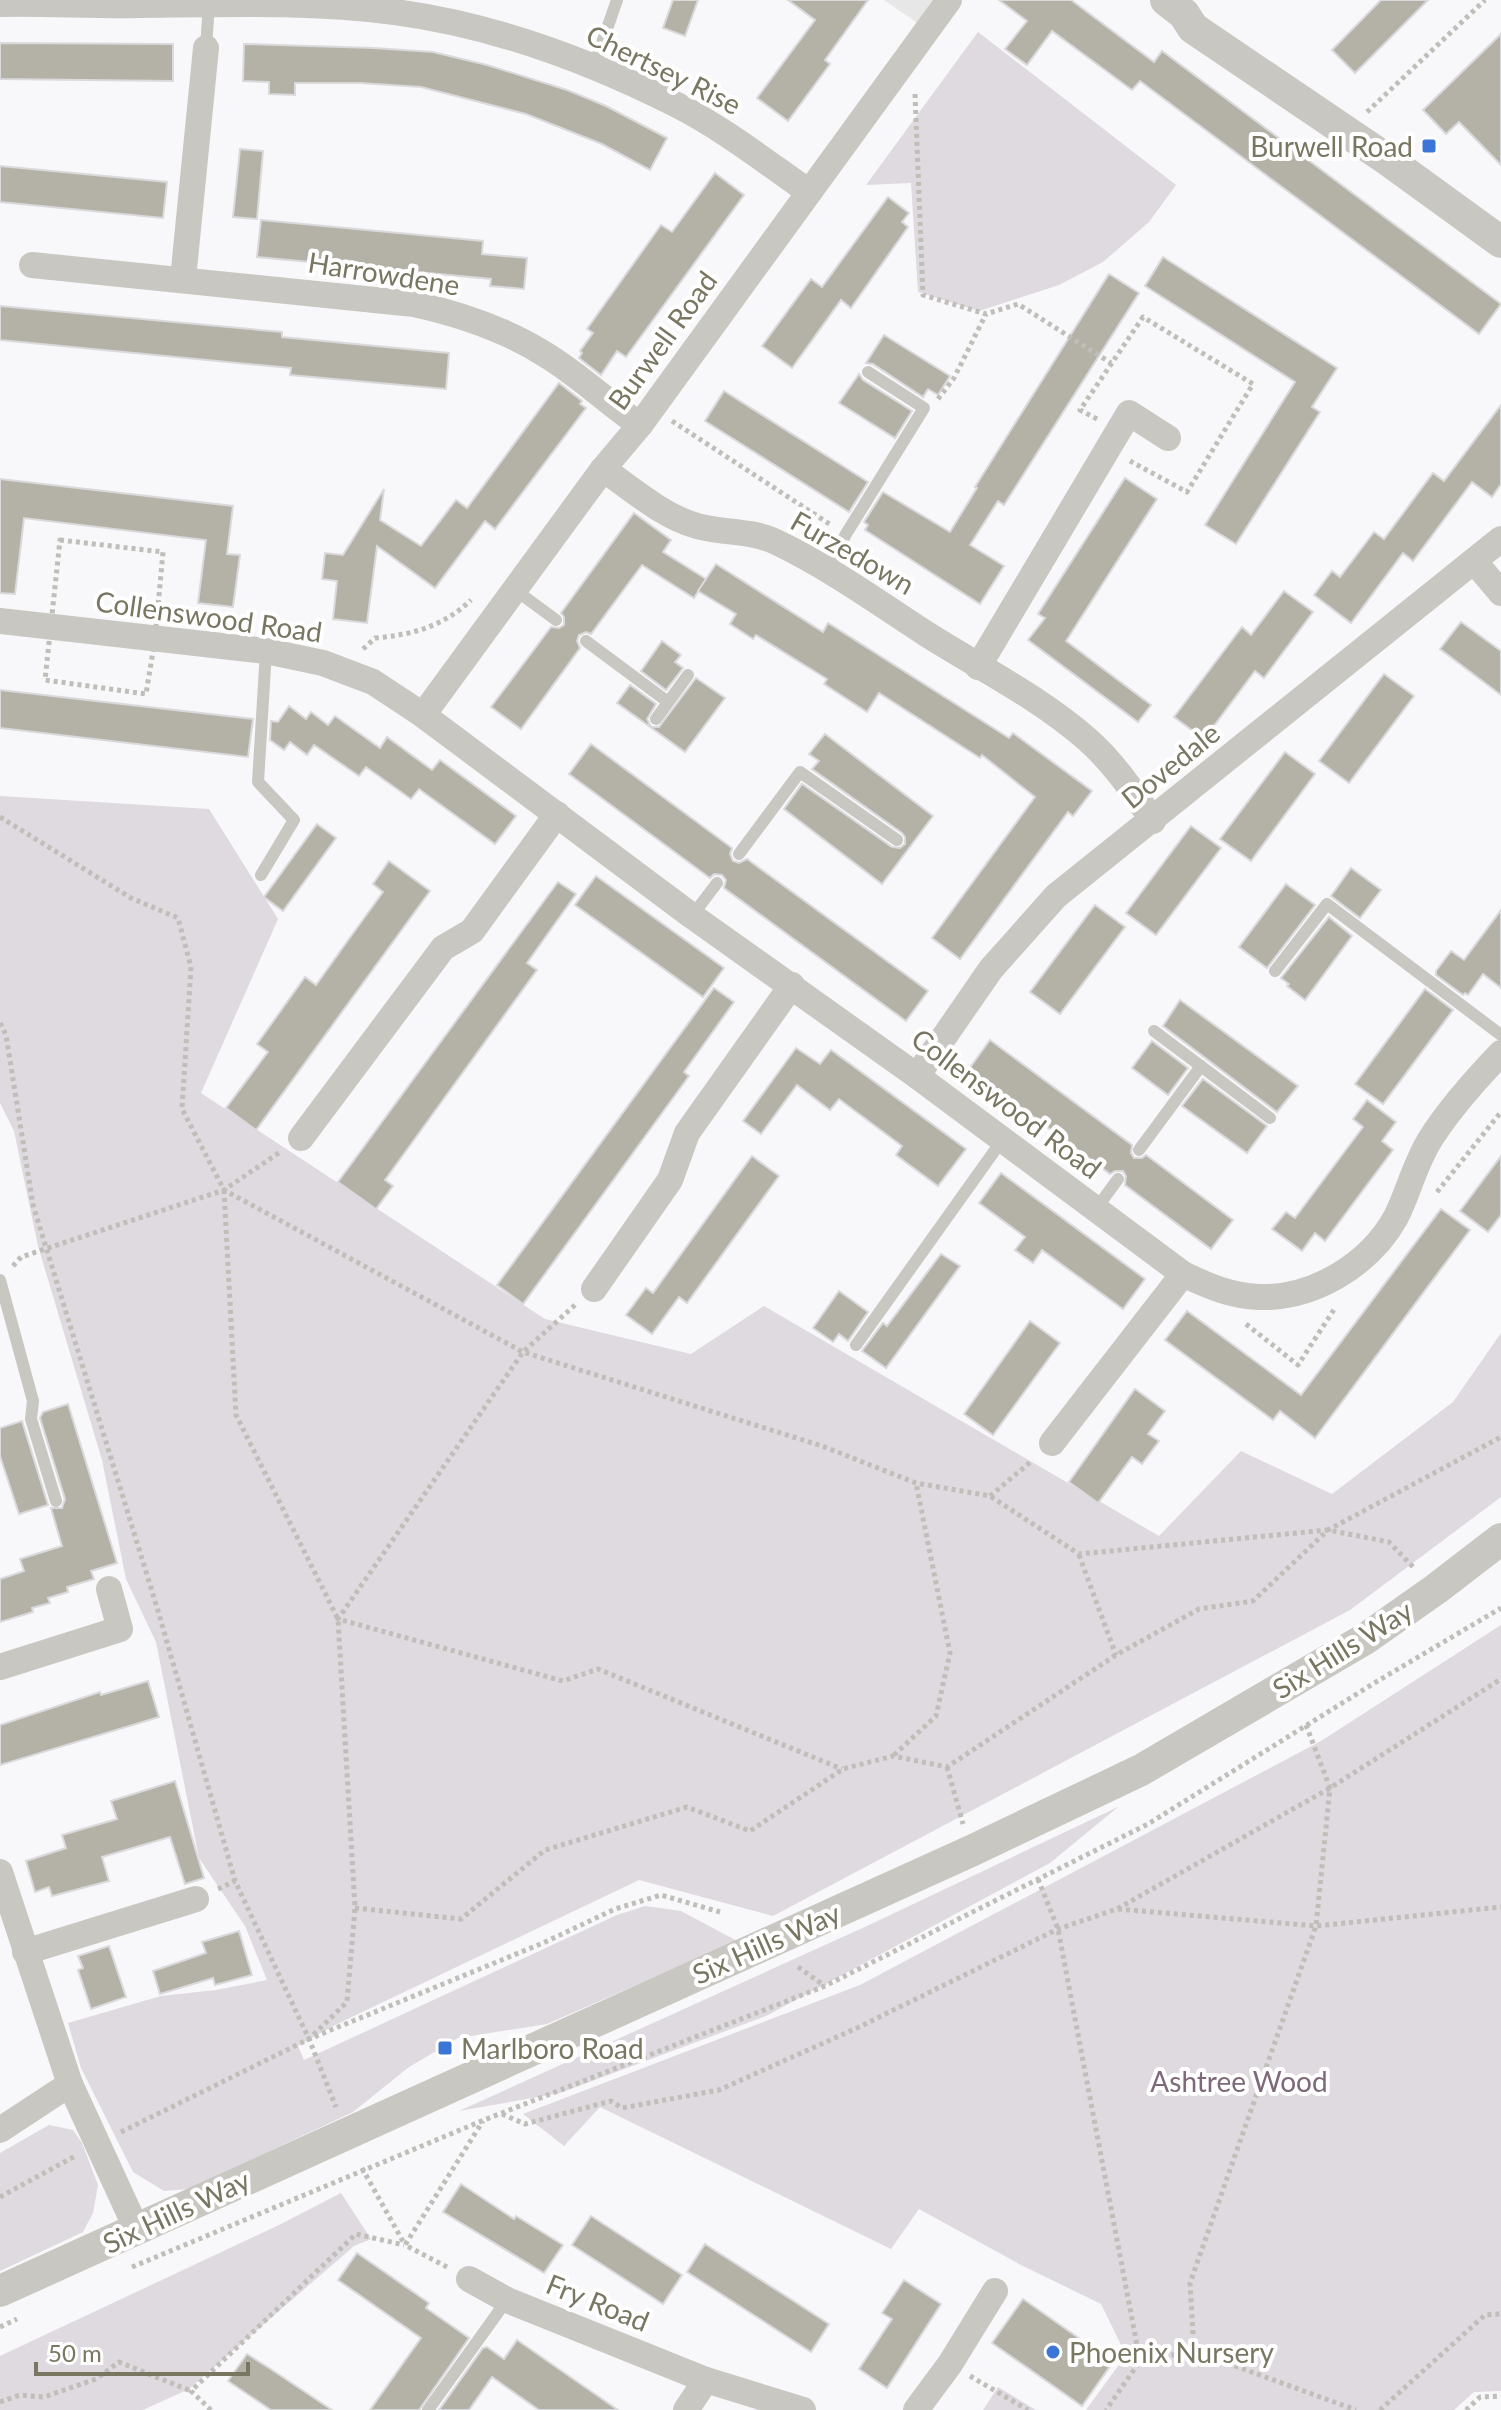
<svg xmlns="http://www.w3.org/2000/svg" width="1501" height="2410" viewBox="0 0 1501 2410" font-family="Lato,sans-serif">
  <style>
    .built { fill: #e8e7e7 }
    .green { fill: #dfd9e0 }
    .building { fill: #b4b1a6; stroke: #dad9db; stroke-width: 2 }
    .lines { fill: none; stroke-linecap: round; stroke-linejoin: round }
    .path { stroke: #bfbeb9; stroke-width: 5; stroke-dasharray: 4 4; stroke-linecap: butt }
    .service { stroke: #c8c7c1; stroke-width: 12 }
    .minor { stroke: #c8c7c1; stroke-width: 26 }
    .tertiary { stroke: #c8c7c1; stroke-width: 32 }
    .poi-dot { fill: #3b75d5; stroke: #fff; stroke-width: 3 }
    .labels { text-anchor: middle; dominant-baseline: central; stroke-width: 8; stroke-linejoin: round; paint-order: stroke }
    .street-label { font-size: 28px; fill: #797662; stroke: #fff }
    .poi-label { font-size: 28px; fill: #797662; stroke: #fff; text-anchor: start }
    .park-label { font-size: 28px; fill: #7d6979; stroke: #fff }
  </style>
  <rect width="100%" height="100%" fill="#f8f7f9"/>
  <path class="built" d="M884,0H962L932,33Z"/>
  <g class="green">
    <path d="M978,32L1176,185L1149,222L1103,262L1059,285L979,311L918,292L911,183L866,185Z"/>
    <path d="M0,796L209,809L278,919L201,1093L545,1319L691,1354L764,1306L1159,1536L1241,1451L1332,1494L1453,1402L1501,1333V1497L1350,1610L773,1916L639,1880L331,2027L298,2046L304,2060L617,1915L645,1906L681,1911L737,1941L547,2024L458,2038L409,2067L353,2112L189,2189L164,2191L133,2172L81,2068L68,2023L161,1996L216,1990L267,1980L245,1926L199,1858L156,1642L126,1579L102,1460L38,1246L14,1131L0,1103Z"/>
    <path d="M1501,1625V2391L1474,2392L1454,2410H1086L1126,2355L1101,2304L1021,2265L919,2209L891,2249L600,2107L564,2146L523,2114L860,1985L1321,1741Z"/>
    <path d="M1118,1807L1050,1863L766,2016L560,2093L459,2111L867,1926Z"/>
    <path d="M49,2125L73,2130L82,2143L98,2185L93,2213L83,2232L0,2271V2153Z"/>
    <path d="M341,2193L371,2239L354,2246L189,2389L143,2410H0V2356L279,2225Z"/>
    <path d="M998,2387L1036,2410H983Z"/>
  </g>
  <g class="building">
    <path d="M673,0H698L685,36L663,28Z"/>
    <path d="M788,0H868L825,60L830,64L788,121L757,98L815,20Z"/>
    <path d="M999,0H1071L1154,62L1162,51L1501,304L1479,334L1140,81L1132,90L1052,31L1027,65L1005,49L1027,21Z"/>
    <path d="M1381,0H1428L1355,73L1332,50Z"/>
    <path d="M1501,34V165L1459,122L1446,134L1423,110Z"/>
    <path d="M0,43L173,44V81L0,79Z"/>
    <path d="M244,44L374,48L433,52L487,65L567,90L606,106L667,138L650,170L602,144L526,114L421,87L360,83H295V95L269,94V82L243,81Z"/>
    <path d="M240,149L263,151L257,219L233,217Z"/>
    <path d="M0,166L167,182L163,218L0,202Z"/>
    <path d="M715,173L744,195L626,357L617,351L601,375L579,358L582,353L580,351L593,333L587,329L661,225L672,232Z"/>
    <path d="M888,197L909,213L902,222L908,227L851,308L841,300L792,368L762,346L811,279L822,287Z"/>
    <path d="M261,220L483,241L482,254L527,258L524,289L490,286L491,279L257,257Z"/>
    <path d="M1163,257L1337,368L1312,407L1320,412L1236,544L1205,525L1295,382L1145,286Z"/>
    <path d="M1109,274L1139,293L1004,505L998,501L970,545L1004,566L980,604L865,530L868,525L864,522L883,492L950,532L977,488L975,487Z"/>
    <path d="M0,306L282,332V337L449,353L446,389L290,375L291,368L0,340Z"/>
    <path d="M884,335L950,376L938,395L928,389L923,397L873,364L866,363Z"/>
    <path d="M859,374L863,380L912,411L895,438L839,403Z"/>
    <path d="M559,383L582,401L580,404L586,408L495,529L485,521L435,588L377,546L367,623L333,619L337,581L322,579L325,553L343,555L384,489L380,520L421,546L456,500L467,508Z"/>
    <path d="M724,391L868,482L849,512L705,421Z"/>
    <path d="M1501,405V484L1492,497L1472,482L1413,561L1403,553L1351,623L1314,595L1332,571L1340,577L1374,532L1384,539L1433,473L1444,481Z"/>
    <path d="M1125,478L1157,499L1066,641L1151,705L1138,722L1028,640L1045,618L1038,614Z"/>
    <path d="M0,479L233,506L227,554L240,555L233,607L198,603L206,540L24,518L15,594L0,593Z"/>
    <path d="M634,513L671,540L663,552L706,579L694,598L642,565L591,634L586,632L579,635L577,641L580,648L521,729L491,707L551,627L559,628L564,625V617L561,613Z"/>
    <path d="M716,564L823,632L828,623L1009,738L1013,733L1092,791L1073,816L1068,812L960,959L932,938L1035,797L982,755L980,758L879,693L867,712L824,684L827,679L756,635L753,639L730,624L736,614L698,591Z"/>
    <path d="M1284,591L1313,612L1264,678L1255,671L1204,739L1174,717L1242,627L1251,635Z"/>
    <path d="M1461,622L1501,651V695L1440,649Z"/>
    <path d="M662,641L681,655L675,662L683,668L666,690L641,671Z"/>
    <path d="M1384,674L1414,696L1349,783L1319,761Z"/>
    <path d="M696,678L725,698L685,752L617,703L630,685L656,704L647,719L651,727H659Z"/>
    <path d="M0,690L253,719L248,757L0,728Z"/>
    <path d="M289,706L306,719L311,712L328,725L335,716L380,748L387,737L432,770L440,760L516,816L495,844L419,789L411,799L366,767L359,776L314,745L307,755L290,742L284,750L270,740L271,721L278,722Z"/>
    <path d="M825,734L933,816L882,884L784,809L802,784L892,847L900,848L905,844V837L902,833L812,769L819,761L809,754Z"/>
    <path d="M591,744L732,848L730,854L733,861L739,863L747,859L928,991L906,1021L724,888L726,880L722,875L714,874L710,878L569,774Z"/>
    <path d="M1285,752L1315,774L1251,861L1220,839Z"/>
    <path d="M317,824L336,838L283,911L264,897Z"/>
    <path d="M1191,826L1221,848L1156,935L1126,913Z"/>
    <path d="M389,861L430,891L256,1130L226,1108L268,1052L257,1044L305,977L316,985L349,939L383,892L373,884Z"/>
    <path d="M1351,868L1381,890L1360,918L1331,896Z"/>
    <path d="M596,876L724,968L703,997L575,905Z"/>
    <path d="M558,882L576,894L527,963L537,970L385,1180L393,1186L376,1209L338,1182Z"/>
    <path d="M1286,884L1315,905L1267,968L1239,947Z"/>
    <path d="M1095,905L1125,927L1060,1014L1030,992Z"/>
    <path d="M1501,910V988L1483,974L1468,995L1465,993L1463,995L1436,975V971L1451,951L1464,960Z"/>
    <path d="M1329,917L1352,936L1305,1000L1287,986L1289,984L1281,978Z"/>
    <path d="M714,988L734,1002L684,1072L689,1076L523,1304L497,1285Z"/>
    <path d="M1425,989L1453,1010L1383,1104L1355,1084Z"/>
    <path d="M1180,1000L1298,1086L1277,1112L1163,1026Z"/>
    <path d="M990,1040L1132,1145L1131,1153L1134,1158H1142L1146,1155L1233,1220L1211,1249L1125,1185L1126,1176L1123,1171H1115L1110,1174L969,1069Z"/>
    <path d="M1152,1041L1188,1068L1168,1095L1132,1068Z"/>
    <path d="M796,1048L820,1064L831,1050L966,1149L938,1186L896,1155L902,1146L839,1099L830,1110L797,1085L761,1134L743,1121Z"/>
    <path d="M1203,1079L1267,1126L1247,1153L1182,1106Z"/>
    <path d="M1367,1100L1396,1122L1382,1141L1393,1150L1325,1241L1315,1233L1302,1251L1272,1229L1286,1212L1295,1218L1363,1127L1353,1119Z"/>
    <path d="M752,1156L779,1176L687,1303L679,1297L652,1334L626,1315L646,1288L653,1293Z"/>
    <path d="M1501,1156V1215L1488,1232L1460,1211Z"/>
    <path d="M1001,1173L1145,1279L1123,1309L1042,1250L1033,1263L1015,1250L1025,1237L979,1203Z"/>
    <path d="M1441,1209L1470,1230L1315,1438L1280,1411L1273,1420L1165,1340L1187,1311L1301,1395Z"/>
    <path d="M941,1254L960,1266L886,1368L862,1351L883,1323L887,1326Z"/>
    <path d="M839,1291L868,1312L848,1341L839,1334L833,1342L813,1328Z"/>
    <path d="M1030,1321L1060,1343L993,1435L964,1414Z"/>
    <path d="M1135,1389L1165,1411L1148,1434L1159,1441L1142,1464L1132,1457L1098,1503L1069,1482Z"/>
    <path d="M68,1404L117,1563L91,1571L94,1579L67,1587L68,1592L48,1598L50,1603L32,1608L33,1612L0,1622V1579L24,1571L20,1559L62,1546L51,1508H62L65,1499L40,1418L43,1412Z"/>
    <path d="M22,1421L48,1505L19,1514L0,1456V1428Z"/>
    <path d="M148,1681L159,1717L0,1765V1725L100,1692L101,1695Z"/>
    <path d="M175,1781L204,1878L185,1884L170,1837L102,1857L109,1881L52,1896L49,1887L35,1892L26,1861L66,1848L62,1835L117,1819L111,1801Z"/>
    <path d="M239,1931L252,1975L215,1985L213,1978L160,1994L153,1971L206,1953L202,1942Z"/>
    <path d="M109,1946L126,1997L91,2009L78,1970L83,1968L78,1956Z"/>
    <path d="M461,2184L514,2219L516,2216L563,2245L544,2273L443,2212Z"/>
    <path d="M591,2216L682,2275L663,2304L572,2245Z"/>
    <path d="M705,2244L829,2324L811,2352L687,2272Z"/>
    <path d="M357,2253L429,2303L426,2308L469,2338L419,2410H370L421,2338L338,2280Z"/>
    <path d="M904,2280L941,2304L887,2388L859,2369L892,2319L882,2313Z"/>
    <path d="M1023,2299L1113,2362L1082,2406L992,2343Z"/>
    <path d="M517,2340L566,2374L618,2410H539L492,2377L469,2410H439L483,2348L487,2347L504,2359Z"/>
    <path d="M247,2354L269,2368L332,2410H271L228,2381Z"/>
  </g>
  <g class="lines">
    <g class="path">
      <path d="M915,94L923,295L986,314L1018,304L1111,363"/>
      <path d="M1367,112L1485,0"/>
      <path d="M938,399L954,378L986,314"/>
      <path d="M1097,419L1080,410L1143,317L1253,384L1187,492L1130,461"/>
      <path d="M672,421L831,525"/>
      <path d="M60,540L163,552L155,639L146,694L45,680Z"/>
      <path d="M363,649L375,638C412,635 444,626 471,600"/>
      <path d="M0,817L131,898L178,918L191,967L182,1109L224,1190L523,1352L822,1446L916,1483L990,1496L1079,1554L1328,1530L1389,1542L1415,1569"/>
      <path d="M0,1023L6,1035L33,1205L159,1614L235,1881L309,2039L336,2107"/>
      <path d="M224,1190L236,1415L338,1619L355,1908L347,2002L309,2039"/>
      <path d="M1437,1192L1501,1112"/>
      <path d="M13,1266L21,1257L224,1190L280,1152"/>
      <path d="M575,1305L523,1352L338,1619L563,1681L598,1669L842,1769"/>
      <path d="M1246,1324L1298,1365L1335,1308"/>
      <path d="M990,1496L1033,1460"/>
      <path d="M1079,1555L1116,1655"/>
      <path d="M1306,1725L1330,1788L1316,1926L1190,2283L1194,2351L1356,2410"/>
      <path d="M894,1755L936,1716L950,1653L916,1483"/>
      <path d="M947,1767L963,1824"/>
      <path d="M1038,1879L1058,1929L1140,2361L1106,2410"/>
      <path d="M218,1889L235,1881"/>
      <path d="M355,1908L461,1919L545,1850L687,1807L750,1831L843,1769L893,1756L947,1767L1116,1655L1199,1609L1253,1601L1328,1530L1501,1437"/>
      <path d="M1118,1909L1316,1926L1501,1907"/>
      <path d="M798,1967L825,1986"/>
      <path d="M502,2114L525,2124L611,2101L622,2108L719,2090L857,2028L1058,1929L1117,1909L1330,1788L1501,1679"/>
      <path d="M121,2132L309,2039L543,1943L615,1909L661,1895L720,1912"/>
      <path d="M362,2168L405,2245"/>
      <path d="M0,2197L77,2155"/>
      <path d="M132,2267L484,2120L825,1986L1148,1824L1376,1682L1501,1608"/>
      <path d="M447,2267L405,2245L483,2121"/>
      <path d="M0,2327L17,2319"/>
      <path d="M1140,2361L1194,2351"/>
      <path d="M970,2376L1028,2410"/>
      <path d="M0,2402L20,2395L44,2397L96,2379L119,2362L191,2391"/>
      <path d="M211,2410L191,2391L356,2234L404,2245"/>
      <path d="M1380,2410L1485,2315L1501,2314"/>
      <path d="M1466,2410L1480,2397L1501,2396"/>
    </g>
    <g class="service">
      <path d="M206,48L209,4"/>
      <path d="M594,66L617,0"/>
      <path d="M828,570L846,534L924,408L868,372"/>
      <path d="M514,589L556,620"/>
      <path d="M586,641L668,702"/>
      <path d="M656,719L688,675"/>
      <path d="M739,854L800,772L897,840"/>
      <path d="M261,875L294,820L258,782L266,651"/>
      <path d="M692,916L717,883"/>
      <path d="M1275,971L1327,904L1501,1035"/>
      <path d="M1154,1031L1270,1118"/>
      <path d="M1139,1150L1201,1066"/>
      <path d="M1096,1209L1118,1179"/>
      <path d="M0,1280L33,1401L31,1419L56,1501"/>
      <path d="M856,1345L1003,1139"/>
      <path d="M428,2410L507,2300"/>
    </g>
    <g class="minor">
      <path d="M0,4C47,3 93,6 140,5C225,4 310,1 395,12C494,25 588,60 677,105C724,129 766,162 809,192"/>
      <path d="M32,265L414,304C460,314 505,329 546,355C579,375 608,403 640,425"/>
      <path d="M183,279L206,48"/>
      <path d="M603,469C632,489 662,516 697,526C721,533 750,530 774,541C827,566 876,601 925,633C980,668 1039,697 1088,740C1114,763 1133,792 1153,821"/>
      <path d="M1474,561L1501,593"/>
      <path d="M0,621L266,651L323,663L373,682L423,715L692,916L917,1076L1183,1274C1208,1286 1231,1296 1259,1297C1314,1299 1370,1264 1396,1217C1409,1191 1415,1163 1431,1138C1450,1108 1476,1079 1501,1053"/>
      <path d="M978,667L1129,413L1168,438"/>
      <path d="M423,715L603,469L640,425L949,0"/>
      <path d="M917,1076L991,969L1056,896L1501,539"/>
      <path d="M301,1138L443,948L472,931L557,814"/>
      <path d="M594,1289L670,1180L687,1133L792,985"/>
      <path d="M1052,1443L1183,1274"/>
      <path d="M0,1667L120,1629L109,1589"/>
      <path d="M0,1872L70,2084L137,2230"/>
      <path d="M25,1952L196,1899"/>
      <path d="M0,2130L70,2084"/>
      <path d="M469,2279L507,2300L706,2380L803,2410"/>
      <path d="M686,2410L706,2380"/>
      <path d="M916,2410L950,2364L995,2291"/>
    </g>
    <g class="tertiary">
      <path d="M1166,0L1184,14L1193,28L1388,160L1501,242"/>
      <path d="M0,2291L971,1851L1141,1770L1365,1639L1436,1589L1501,1539"/>
    </g>
  </g>
  <g class="poi-dot">
    <rect x="1421" y="138" width="16" height="16" rx="4"/>
    <rect x="437" y="2040" width="16" height="16" rx="4"/>
    <circle cx="1053" cy="2352" r="8"/>
  </g>
  <g class="labels">
    <g class="street-label">
      <text transform="translate(664 69) rotate(26)">Chertsey Rise</text>
      <text transform="translate(384 273) rotate(9)">Harrowdene</text>
      <text transform="translate(662 340) rotate(-54)">Burwell Road</text>
      <text transform="translate(853 552) rotate(30)">Furzedown</text>
      <text transform="translate(209 616) rotate(8)">Collenswood Road</text>
      <text transform="translate(1170 765) rotate(-39)">Dovedale</text>
      <text transform="translate(1007 1103) rotate(37)">Collenswood Road</text>
      <text transform="translate(1342 1649) rotate(-32)">Six Hills Way</text>
      <text transform="translate(766 1943) rotate(-24)">Six Hills Way</text>
      <text transform="translate(176 2211) rotate(-25)">Six Hills Way</text>
      <text transform="translate(598 2302) rotate(22)">Fry Road</text>
    </g>
    <g class="poi-label">
      <text x="1413" y="146" text-anchor="end">Burwell Road</text>
      <text x="461" y="2048">Marlboro Road</text>
      <text x="1069" y="2352">Phoenix Nursery</text>
    </g>
    <g class="park-label">
      <text x="1239" y="2081">Ashtree Wood</text>
    </g>
  </g>
  <path d="M36 2362v12h212v-12" fill="none" stroke="#797662" stroke-width="4"/>
  <text x="48" y="2362" font-size="24" fill="#797662" stroke="#ffffff" stroke-width="6" paint-order="stroke">50 m</text>
</svg>
